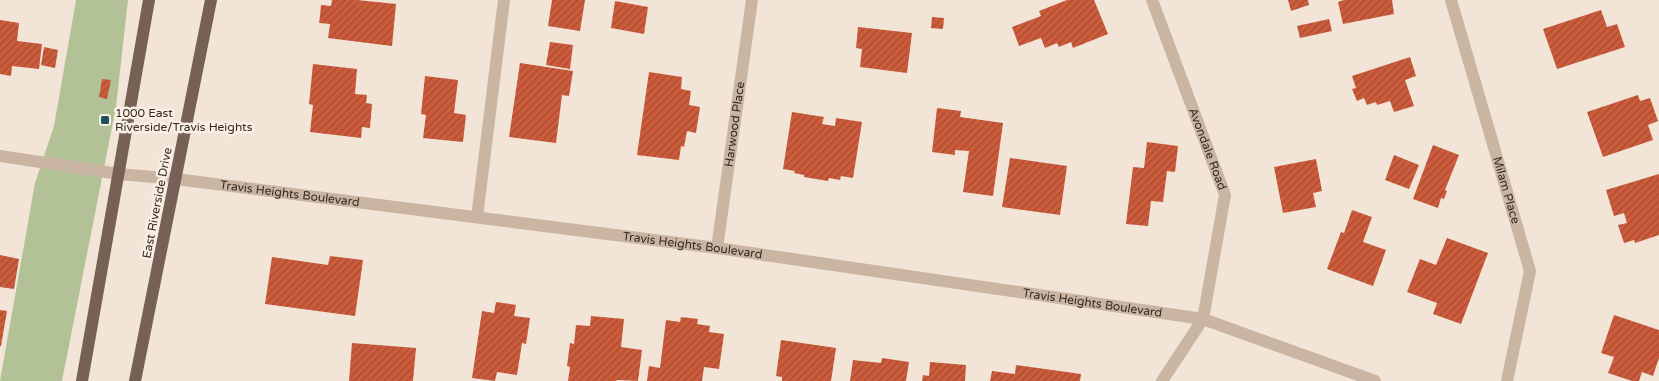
<svg xmlns="http://www.w3.org/2000/svg" width="1659" height="381" viewBox="0 0 1659 381" font-family="'Varela Round',sans-serif">
  <style>
    .park { fill: #b3c196 }
    .building { fill: url(#building-hatch) }
    .lines { fill: none; stroke-linecap: round; stroke-linejoin: round }
    .service { stroke: #cab4a2; stroke-width: 12 }
    .minor { stroke: #cab4a2; stroke-width: 12 }
    .tertiary { stroke: #cab4a2; stroke-width: 12 }
    .primary { stroke: #776055; stroke-width: 12 }
    .poi-dot { fill: #195458; stroke: #faefe3; stroke-width: 2 }
    .labels { text-anchor: middle; dominant-baseline: central; stroke-width: 5; stroke-linejoin: round; paint-order: stroke }
    .poi-label { font-size: 12px; fill: #352a25; stroke: #faefe3; text-anchor: start }
    .street-label { font-size: 12px; fill: #352a25; stroke: #faefe3 }
  </style>
  <defs>
    <pattern id="building-hatch" width="6" height="6" patternUnits="userSpaceOnUse" patternTransform="scale(1.25)"><rect width="6" height="6" fill="#cc5c3b"/><path d="M-1 1l2-2M0 6l6-6M5 7l2-2" fill="none" stroke="#a64c31"/></pattern>
  </defs>
  <rect width="100%" height="100%" fill="#f2e5d7"/>
  <path class="park" d="M76,0H128L116,107L62,381H0L35,183L54,126Z"/>
  <g class="building">
    <path d="M332,0H357L396,4L392,46L328,38L330,24L319,23L320,16L321,5L331,6Z"/>
    <path d="M552,0H585L580,31L548,26Z"/>
    <path d="M1067,0H1094L1108,34L1073,48L1071,42L1059,47L1057,43L1045,48L1041,38L1019,46L1012,27L1041,16L1039,11Z"/>
    <path d="M1288,0H1308L1309,5L1291,11Z"/>
    <path d="M1344,0H1392L1394,14L1343,24L1338,2Z"/>
    <path d="M615,1L648,7L644,34L611,28Z"/>
    <path d="M1601,10L1607,27L1617,24L1625,47L1557,69L1543,29Z"/>
    <path d="M932,17L944,18L943,29L931,28Z"/>
    <path d="M1329,19L1332,31L1300,38L1297,26Z"/>
    <path d="M0,20L19,23L17,41L42,44L39,69L12,66L11,76L0,74Z"/>
    <path d="M858,27L912,33L907,73L860,67L862,49L856,48Z"/>
    <path d="M550,42L573,45L570,69L546,65Z"/>
    <path d="M44,47L58,50L55,68L41,65Z"/>
    <path d="M1410,57L1416,76L1405,80L1414,106L1394,112L1390,101L1377,105L1376,102L1367,105L1364,98L1357,101L1352,89L1356,88L1352,76Z"/>
    <path d="M520,63L573,71L569,96L562,95L556,143L509,137Z"/>
    <path d="M313,64L357,69L355,94L367,95L366,103L372,104L370,128L362,127L361,138L310,132L313,105L309,104Z"/>
    <path d="M649,72L682,77L681,89L691,91L689,105L700,107L696,133L687,131L684,147L681,146L679,160L637,155Z"/>
    <path d="M425,76L458,80L454,113L466,115L463,142L423,138L426,115L421,114Z"/>
    <path d="M102,79L111,80L107,99L99,97Z"/>
    <path d="M1638,95L1640,101L1650,98L1658,121L1648,125L1653,140L1603,157L1587,112Z"/>
    <path d="M937,108L961,111L960,117L1003,123L993,196L963,192L969,151L955,150V155L932,152Z"/>
    <path d="M792,112L824,117L822,124L835,126L836,118L862,122L853,178L841,176L840,180L829,178L828,181L804,177V175L794,173L795,171L783,169Z"/>
    <path d="M1147,142L1178,146L1175,172L1167,171L1163,202L1151,201L1148,226L1126,224L1133,167L1144,168Z"/>
    <path d="M1433,145L1459,155L1445,190L1447,191L1444,199L1441,198L1438,208L1413,199Z"/>
    <path d="M1394,155L1419,165L1409,189L1385,180Z"/>
    <path d="M1010,158L1067,166L1060,215L1002,207Z"/>
    <path d="M1316,159L1322,191L1313,193L1316,207L1283,213L1274,167Z"/>
    <path d="M1659,174V235L1635,243L1634,240L1624,243L1618,225L1627,223L1624,213L1614,216L1606,190Z"/>
    <path d="M1352,210L1372,217L1363,242L1386,250L1373,286L1327,269L1341,232L1344,233Z"/>
    <path d="M1447,238L1488,253L1461,324L1433,314L1437,303L1407,292L1420,259L1436,265Z"/>
    <path d="M0,255L19,259L14,289L0,287Z"/>
    <path d="M330,256L363,260L355,316L265,304L272,257L328,265Z"/>
    <path d="M496,302L516,305L514,316L530,318L526,344L522,343L517,375L497,372L495,381L472,378L482,311L494,313Z"/>
    <path d="M0,310L7,311L1,346H0Z"/>
    <path d="M1614,315L1659,330V358L1653,376L1642,372L1639,381H1632L1608,373L1614,357L1601,353Z"/>
    <path d="M591,316L624,319L621,347L642,350L638,381L617,380L616,381H568L570,367L567,366L570,343L574,344L576,325L590,326Z"/>
    <path d="M681,317L698,319L697,324L710,326L709,332L724,334L719,369L704,367L702,381H647L649,366L660,368L666,320L680,322Z"/>
    <path d="M781,340L836,348L831,381H782V377L776,376Z"/>
    <path d="M352,343L416,348L413,381H349Z"/>
    <path d="M882,358L909,362L906,381H850L853,360L881,363Z"/>
    <path d="M930,362L966,365L965,381H922L923,375L929,376Z"/>
    <path d="M1016,365L1081,374L1080,381H990L992,371L1015,374Z"/>
  </g>
  <g class="lines">
    <path class="service" d="M477,217L504,0"/>
    <g class="minor">
      <path id="s1" d="M1152,0L1225,195L1203,319L1162,381"/>
      <path id="s2" d="M1451,0L1530,271L1507,381"/>
      <path d="M0,156L119,174"/>
      <path id="s3" d="M717,248L752,0"/>
    </g>
    <path class="tertiary" id="s4" d="M119,174L176,179L717,248L1203,319L1375,381"/>
    <g class="primary">
      <path d="M82,381L149,0"/>
      <path d="M135,381L211,0"/>
    </g>
  </g>
  <rect class="poi-dot" x="100" y="115" width="10" height="10" rx="2.5"/>
  <g class="labels">
    <g class="poi-label">
      <text x="115" y="113">1000 East<tspan x="115" dy="14">Riverside/Travis Heights</tspan></text>
    </g>
    <g class="street-label">
      <text stroke="none"><textPath href="#s3" startOffset="125">Harwood Place</textPath></text>
      <text stroke="none"><textPath href="#s1" startOffset="159">Avondale Road</textPath></text>
      <text stroke="none"><textPath href="#s2" startOffset="198">Milam Place</textPath></text>
      <text stroke="none"><textPath href="#s4" startOffset="172">Travis Heights Boulevard</textPath></text>
      <text transform="translate(157 203) rotate(-79)">East Riverside Drive</text>
      <text stroke="none"><textPath href="#s4" startOffset="578">Travis Heights Boulevard</textPath></text>
      <text stroke="none"><textPath href="#s4" startOffset="982">Travis Heights Boulevard</textPath></text>
    </g>
  </g>
</svg>
